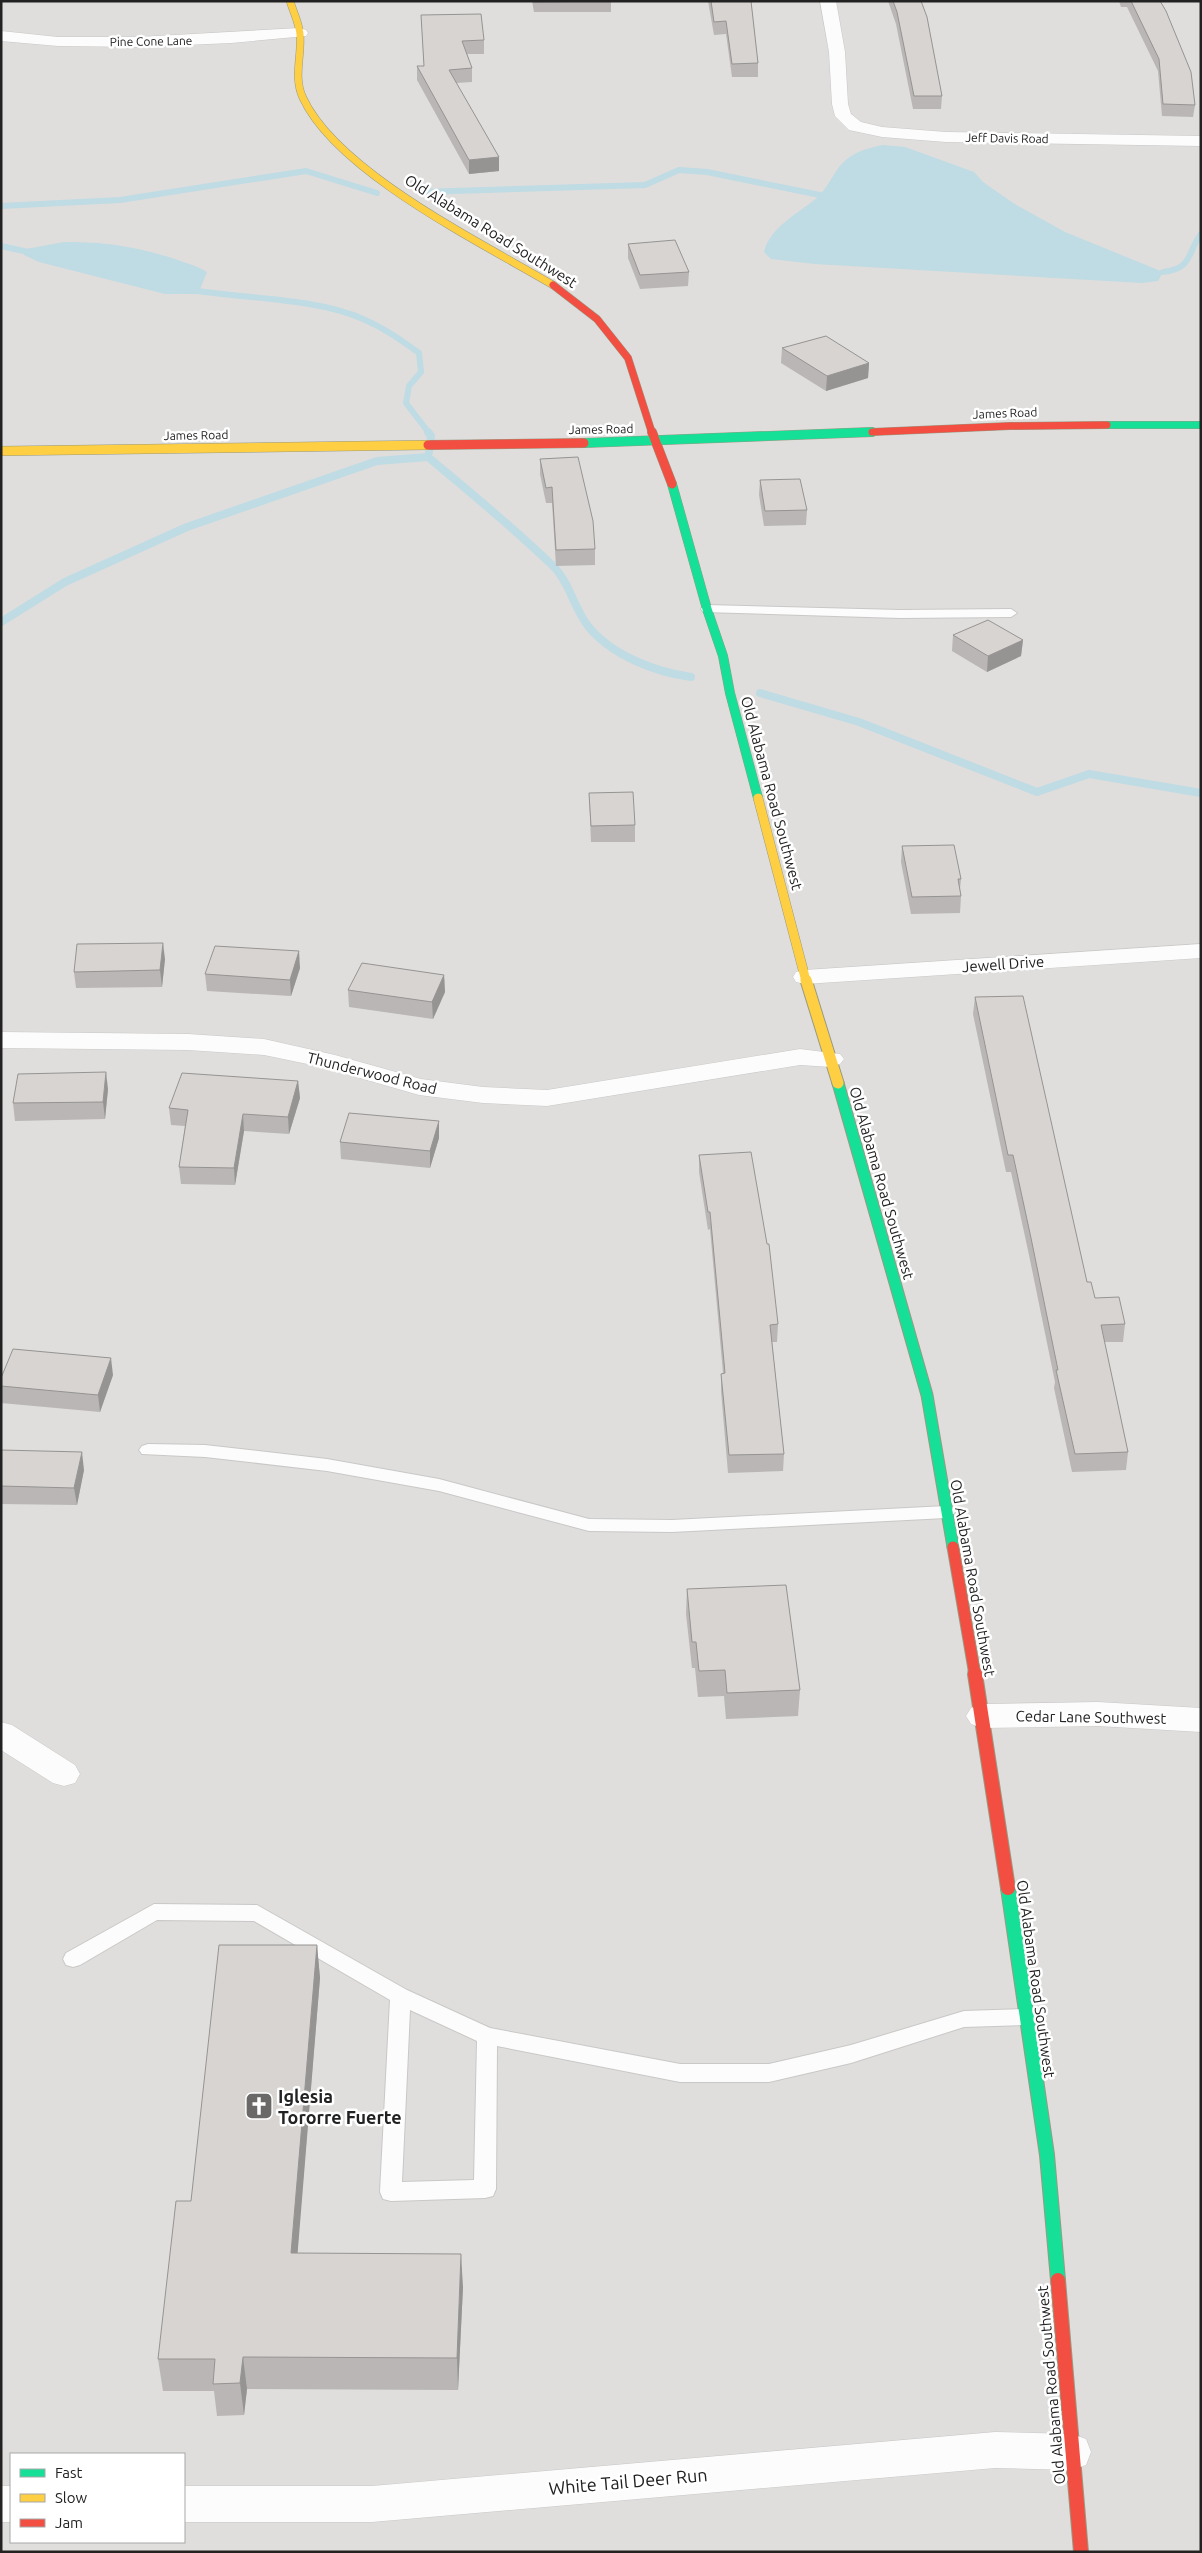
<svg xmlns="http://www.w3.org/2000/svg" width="1202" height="2553" viewBox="0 0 1202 2553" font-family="Ubuntu,sans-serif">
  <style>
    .residential { fill: #dfdedc; fill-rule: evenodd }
    .water { fill: #bfdbe3 }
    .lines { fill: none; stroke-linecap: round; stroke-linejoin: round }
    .stream-far1 { stroke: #bfdbe3; stroke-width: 6 }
    .stream { stroke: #bfdbe3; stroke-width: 8 }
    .lane-casing { stroke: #c9c8c7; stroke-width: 2 }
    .street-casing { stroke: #c9c8c7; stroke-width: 1 }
    .fast-far3-casing { stroke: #999a82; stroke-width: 8 }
    .fast-far2-casing { stroke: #999a82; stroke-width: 10 }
    .fast-far1-casing { stroke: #999a82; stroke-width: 13 }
    .fast-casing { stroke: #999a82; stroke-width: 16 }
    .slow-far2-casing { stroke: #999a82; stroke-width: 8 }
    .slow-far1-casing { stroke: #999a82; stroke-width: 10 }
    .slow-casing { stroke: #999a82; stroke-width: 13 }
    .jam-far3-casing { stroke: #999a82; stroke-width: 8 }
    .jam-far2-casing { stroke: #999a82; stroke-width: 10 }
    .jam-far1-casing { stroke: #999a82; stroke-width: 13 }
    .jam-casing { stroke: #999a82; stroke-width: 16 }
    .lane { fill: #fdfcfc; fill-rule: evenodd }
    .street { fill: #fdfcfc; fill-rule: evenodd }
    .fast-far3 { stroke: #16e098; stroke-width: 7 }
    .fast-far2 { stroke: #16e098; stroke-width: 9 }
    .fast-far1 { stroke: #16e098; stroke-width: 11 }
    .fast { stroke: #16e098; stroke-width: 14 }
    .slow-far2 { stroke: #ffcf43; stroke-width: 7 }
    .slow-far1 { stroke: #ffcf43; stroke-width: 9 }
    .slow { stroke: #ffcf43; stroke-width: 11 }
    .jam-far3 { stroke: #f24e42; stroke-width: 7 }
    .jam-far2 { stroke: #f24e42; stroke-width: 9 }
    .jam-far1 { stroke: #f24e42; stroke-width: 11 }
    .jam { stroke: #f24e42; stroke-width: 14 }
    .wall { fill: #b9b6b5 }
    .shaded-wall { fill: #969493 }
    .building { fill: #d7d4d2; stroke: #969493 }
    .labels { text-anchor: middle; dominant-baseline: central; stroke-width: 5; stroke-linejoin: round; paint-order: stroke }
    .far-street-label { font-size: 12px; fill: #222; stroke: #fff }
    .street-label { font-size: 15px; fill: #222; stroke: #fff }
    .near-poi-label { font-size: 18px; font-weight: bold; fill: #222; stroke: #fff; text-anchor: start }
    .near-street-label { font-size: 18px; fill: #222; stroke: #fff }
  </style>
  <rect width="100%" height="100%" fill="#f0eeeb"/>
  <path class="residential" d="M1,1H1201V2552H1ZM11,2454H184V2542H11Z"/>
  <g class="water">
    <path d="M883,145L905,147L974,172L983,182L1013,203L1065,232L1163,272L1158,281L1142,283L815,264L771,259L764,252C770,226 800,213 819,196C830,185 835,168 847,159C859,150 869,148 883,145Z"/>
    <path d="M64,242C108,242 132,246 175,259C185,263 198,266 207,272L198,294H165L39,262L24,255L23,251L26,249Z"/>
  </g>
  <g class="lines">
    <g class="stream-far1">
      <path d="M420,192L645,185L679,170L707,172L820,195"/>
      <path d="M1,206L120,200L306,171L377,193"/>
      <path d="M1,246L37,254"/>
      <path d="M1163,272C1193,268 1186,255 1201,234"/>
      <path d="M185,289C240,299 313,297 363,319C384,328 401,340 419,353L421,372L409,386L406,403L429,433"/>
    </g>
    <g class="stream">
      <path d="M428,432L431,436L429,452"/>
      <path d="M1,622L65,582L187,527L377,461L428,457C471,493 514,528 554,567C569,582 574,608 588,626C611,655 655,672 691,677"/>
      <path d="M760,693L859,722L1037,792L1089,774L1201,793"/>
    </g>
    <defs>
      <g id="lane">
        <path d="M707,605L900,610L1011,609L1017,613L1011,617L900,618L703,612L701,609L703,606Z"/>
        <path d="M148,1444L205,1445L327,1459L439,1479L589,1519L672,1520L946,1506L952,1508L955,1512L952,1516L946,1518L672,1532L589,1531L439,1491L327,1471L205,1457L142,1454L139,1450L142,1446Z"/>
        <path d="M154,1904L257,1905L407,1990L490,2028L680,2064H769L851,2045L964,2011L1027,2009L1034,2011L1037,2017L1034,2023L1027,2025L964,2027L851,2063L769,2082H680L497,2046L496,2189L493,2196L485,2198L391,2201L383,2199L380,2192L390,2000L254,1921L157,1920L80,1965L73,1967L66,1965L63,1959L66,1953ZM410,2010L477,2041L474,2180L402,2182Z"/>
      </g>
      <g id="street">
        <path d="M820,1H836L845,52L848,104L851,114L861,122L882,127L946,132L1201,136V146L946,142L882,137L849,130L835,116L832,104L829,52Z"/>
        <path d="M300,28L306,30L308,33L306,36L231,43L139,47L58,46L1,41V31L58,37H139Z"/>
        <path d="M1201,944V958L805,984L796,982L793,977L796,972L805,970Z"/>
        <path d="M1,1032L188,1034L264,1039L335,1055L421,1079L483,1087L547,1090L800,1049L840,1054L844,1059L840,1064L831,1067L800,1065L547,1106L483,1103L419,1095L322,1067L264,1055L188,1050L1,1048Z"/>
        <path d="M1098,1702L1201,1708V1732L1098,1726L982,1728L971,1724L966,1716L971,1708L982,1704Z"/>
        <path d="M1,1722L12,1725L75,1765L80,1774L75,1783L64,1786L53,1783L1,1750Z"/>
        <path d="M995,2432L1072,2434L1086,2439L1091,2452L1086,2465L1072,2470L995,2468L372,2522H184V2486H372Z"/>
        <rect x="1" y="2486" width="10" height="36"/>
      </g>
      <g id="fast-far3">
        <path d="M1107,425H1201"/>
        <path d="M840,433L872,432"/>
      </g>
      <g id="fast-far2">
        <path d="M584,443L872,432"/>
        <path d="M672,484L707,609L723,656L730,693L758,798"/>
      </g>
      <path id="fast-far1" d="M838,1083L927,1395L953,1547"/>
      <path id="fast" d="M1008,1888L1047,2155L1058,2280"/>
      <path id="slow-far2" d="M290,1C293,11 299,23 300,34C302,56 293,77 303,98C337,172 482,243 553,285"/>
      <g id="slow-far1">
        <path d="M1,451L428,445"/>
        <path d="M758,798L806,981"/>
      </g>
      <path id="slow" d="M806,980L838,1083"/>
      <g id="jam-far3">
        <path d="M553,285L597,319L628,358L652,433"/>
        <path d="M872,432L1010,426L1107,425"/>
      </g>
      <g id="jam-far2">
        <path d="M652,432L672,484"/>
        <path d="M428,445L584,443"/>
      </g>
      <path id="jam-far1" d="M953,1547L975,1675"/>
      <g id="jam">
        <path d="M975,1674L1008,1888"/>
        <path d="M1058,2280L1081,2552"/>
      </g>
    </defs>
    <use href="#lane" class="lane-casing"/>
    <use href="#street" class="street-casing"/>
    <use href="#fast-far3" class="fast-far3-casing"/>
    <use href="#fast-far2" class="fast-far2-casing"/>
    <use href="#fast-far1" class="fast-far1-casing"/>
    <use href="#fast" class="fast-casing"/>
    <use href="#slow-far2" class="slow-far2-casing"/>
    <use href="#slow-far1" class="slow-far1-casing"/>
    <use href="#slow" class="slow-casing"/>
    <use href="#jam-far3" class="jam-far3-casing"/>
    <use href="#jam-far2" class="jam-far2-casing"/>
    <use href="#jam-far1" class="jam-far1-casing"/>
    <use href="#jam" class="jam-casing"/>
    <use href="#lane" class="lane"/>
    <use href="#street" class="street"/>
    <use href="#fast-far3" class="fast-far3"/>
    <use href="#fast-far2" class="fast-far2"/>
    <use href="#fast-far1" class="fast-far1"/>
    <use href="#fast" class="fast"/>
    <use href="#slow-far2" class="slow-far2"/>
    <use href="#slow-far1" class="slow-far1"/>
    <use href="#slow" class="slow"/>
    <use href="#jam-far3" class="jam-far3"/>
    <use href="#jam-far2" class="jam-far2"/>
    <use href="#jam-far1" class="jam-far1"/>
    <use href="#jam" class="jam"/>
  </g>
  <g class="wall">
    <path d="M532,1H611V12H534Z"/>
    <path d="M708,1H751L758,63V77H732L726,34L714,35Z"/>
    <path d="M888,1H921L942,96L941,109H913L896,24Z"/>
    <path d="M1119,1H1160L1195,105L1193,117L1162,116L1158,71L1127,7H1121Z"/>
    <path d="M421,15L484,40V54H467L472,68V82L456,83L499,171L469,174L417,80V66H424Z"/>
    <path d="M628,244L689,272L688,286L640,289L628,258Z"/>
    <path d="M782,348L869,363L868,378L826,391L781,363Z"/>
    <path d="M540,459L595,549V565L556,566L552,503H546L540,474Z"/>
    <path d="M760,480L807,510L806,525L764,526L759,495Z"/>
    <path d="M953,635L1023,640L1021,656L987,672L952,651Z"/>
    <path d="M589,793L635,825V842H591Z"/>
    <path d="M902,846L961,879L960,889L961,896L960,913L911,914L901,862Z"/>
    <path d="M165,959L162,987L76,988L74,972Z"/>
    <path d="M300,968L291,996L207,991L205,974Z"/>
    <path d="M444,975L445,992L433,1019L349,1007L348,990Z"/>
    <path d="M975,997L1087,1282L1095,1298L1125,1324L1123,1342H1104L1128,1452L1126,1470L1072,1472L1054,1388L1055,1382L1029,1255L1011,1172H1006L973,1014Z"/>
    <path d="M298,1081L300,1098L289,1134L244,1131L235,1185L181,1184L179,1167L185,1126L171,1125L169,1108Z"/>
    <path d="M108,1089L105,1119L15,1121L13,1103Z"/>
    <path d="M439,1121V1138L430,1168L341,1159L340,1142Z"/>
    <path d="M699,1155L778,1324L777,1342H772L784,1454L783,1471L728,1473L721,1391V1374L723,1373L710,1229L708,1230L699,1172Z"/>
    <path d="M113,1375L100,1412L1,1403V1378Z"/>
    <path d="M1,1450L84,1470L77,1505L1,1504Z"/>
    <path d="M687,1589L800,1690L798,1716L726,1719L724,1696L698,1697L695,1668H692L686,1614Z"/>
    <path d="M317,1945L320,1978L297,2253L463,2287L458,2390L247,2389L244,2415L217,2416L214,2391H163L158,2359L191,2201Z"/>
  </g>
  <g class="shaded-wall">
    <path d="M499,157V171L469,174V160Z"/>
    <path d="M869,363L868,378L826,391L827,376Z"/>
    <path d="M1023,640L1021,656L987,672L988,656Z"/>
    <path d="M163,943L165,959L162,987L160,970Z"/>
    <path d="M299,951L300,968L291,996L290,980Z"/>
    <path d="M444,975L445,992L433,1019L432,1002Z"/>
    <path d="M106,1072L108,1089L105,1119L103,1102Z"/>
    <path d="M298,1081L300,1098L289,1134L288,1117Z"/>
    <path d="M243,1114L244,1131L235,1185L234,1168Z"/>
    <path d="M439,1121V1138L430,1168V1151Z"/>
    <path d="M111,1358L113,1375L100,1412L98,1395Z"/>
    <path d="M82,1452L84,1470L77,1505L74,1488Z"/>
    <path d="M317,1945L320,1978L295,2285L291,2253Z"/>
    <path d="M461,2254L463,2287L458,2390L457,2358Z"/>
    <path d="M243,2357L247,2389L244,2415L240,2383Z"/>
  </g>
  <g class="building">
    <path d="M534,1H611L534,2Z"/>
    <path d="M711,1H751L758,63L732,64L726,21L714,22Z"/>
    <path d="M893,1H921L927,17L942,96H914L897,12Z"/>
    <path d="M1131,1H1160L1166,11L1191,72L1195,105L1163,104L1159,59Z"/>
    <path d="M481,14L484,40L462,41L472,68L449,70L499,157L469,160L417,66H424L421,15Z"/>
    <path d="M675,240L689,272L640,275L628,244Z"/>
    <path d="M826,336L869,363L827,376L782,348Z"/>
    <path d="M578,457L593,521L595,549L556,550L552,487L546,488L540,459Z"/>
    <path d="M800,479L807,510L765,511L760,480Z"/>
    <path d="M988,620L1023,640L988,656L953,635Z"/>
    <path d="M633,792L635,825L591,826L589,793Z"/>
    <path d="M954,845L961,879H958L961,896L912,897L902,846Z"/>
    <path d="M163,943L160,970L74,972L77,944Z"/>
    <path d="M215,946L299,951L290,980L205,974Z"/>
    <path d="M362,963L444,975L432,1002L348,990Z"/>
    <path d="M1023,996L1087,1282H1091L1095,1298L1119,1297L1125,1324L1101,1325L1128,1452L1075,1454L1056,1370H1058L1031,1238L1013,1155H1008L975,997Z"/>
    <path d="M106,1072L103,1102L13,1103L18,1074Z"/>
    <path d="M182,1073L298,1081L288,1117L243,1114L234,1168L179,1167L188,1110L169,1108Z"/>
    <path d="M349,1113L439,1121L430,1151L340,1142Z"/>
    <path d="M751,1152L767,1244H769L778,1324L770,1325L784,1454L729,1455L721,1374L725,1373L710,1212H708L699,1155Z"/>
    <path d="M13,1349L111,1358L98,1395L1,1386V1378Z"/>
    <path d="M1,1450L82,1452L74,1488L1,1486Z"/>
    <path d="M786,1585L800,1690L727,1693L725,1670L699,1671L696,1642H692L687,1589Z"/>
    <path d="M219,1945H317L291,2253L461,2254L457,2358L243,2357L240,2383L213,2384L215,2359H158L176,2201H191Z"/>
  </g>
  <defs>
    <symbol id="church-square" viewBox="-11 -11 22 22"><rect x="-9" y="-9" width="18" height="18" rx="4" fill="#6a6968" stroke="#fff"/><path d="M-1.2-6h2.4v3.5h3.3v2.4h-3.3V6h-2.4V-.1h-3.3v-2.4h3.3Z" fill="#fff"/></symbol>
  </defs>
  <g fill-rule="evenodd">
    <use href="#church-square" x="243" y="2090" width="32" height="32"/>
  </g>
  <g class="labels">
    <g class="far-street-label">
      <text transform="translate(151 41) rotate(-1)">Pine Cone Lane</text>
      <text transform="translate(1007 138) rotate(1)">Jeff Davis Road</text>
      <text transform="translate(1005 413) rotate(-2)">James Road</text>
      <text transform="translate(601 429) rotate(-1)">James Road</text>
      <text transform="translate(196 435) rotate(-1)">James Road</text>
    </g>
    <g class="street-label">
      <text transform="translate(491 231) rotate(32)">Old Alabama Road Southwest</text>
      <text transform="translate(772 793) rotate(75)">Old Alabama Road Southwest</text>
      <text transform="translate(1003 964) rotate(-4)">Jewell Drive</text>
      <text transform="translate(372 1073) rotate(14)">Thunderwood Road</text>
      <text transform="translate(882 1183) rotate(74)">Old Alabama Road Southwest</text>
      <text transform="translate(973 1578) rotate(80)">Old Alabama Road Southwest</text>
      <text transform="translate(1091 1717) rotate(1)">Cedar Lane Southwest</text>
      <text transform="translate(1036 1979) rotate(82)">Old Alabama Road Southwest</text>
      <text transform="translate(1051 2385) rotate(-95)">Old Alabama Road Southwest</text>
    </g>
    <g class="near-poi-label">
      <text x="278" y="2096">Iglesia<tspan x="278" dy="21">Tororre Fuerte</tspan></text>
    </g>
    <g class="near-street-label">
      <text transform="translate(628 2481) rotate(-5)">White Tail Deer Run</text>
    </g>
  </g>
  <rect width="1202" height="2553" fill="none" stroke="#222222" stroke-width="5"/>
  <rect x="10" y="2453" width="175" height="90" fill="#ffffff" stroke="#a7a7a7"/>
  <rect x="20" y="2469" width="25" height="8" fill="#16e098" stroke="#a7a7a7"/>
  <text x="55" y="2478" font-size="15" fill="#222222">Fast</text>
  <rect x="20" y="2494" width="25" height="8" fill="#ffcf43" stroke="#a7a7a7"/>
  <text x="55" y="2503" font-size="15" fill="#222222">Slow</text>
  <rect x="20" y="2519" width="25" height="8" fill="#f24e42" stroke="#a7a7a7"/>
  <text x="55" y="2528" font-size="15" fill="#222222">Jam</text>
</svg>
